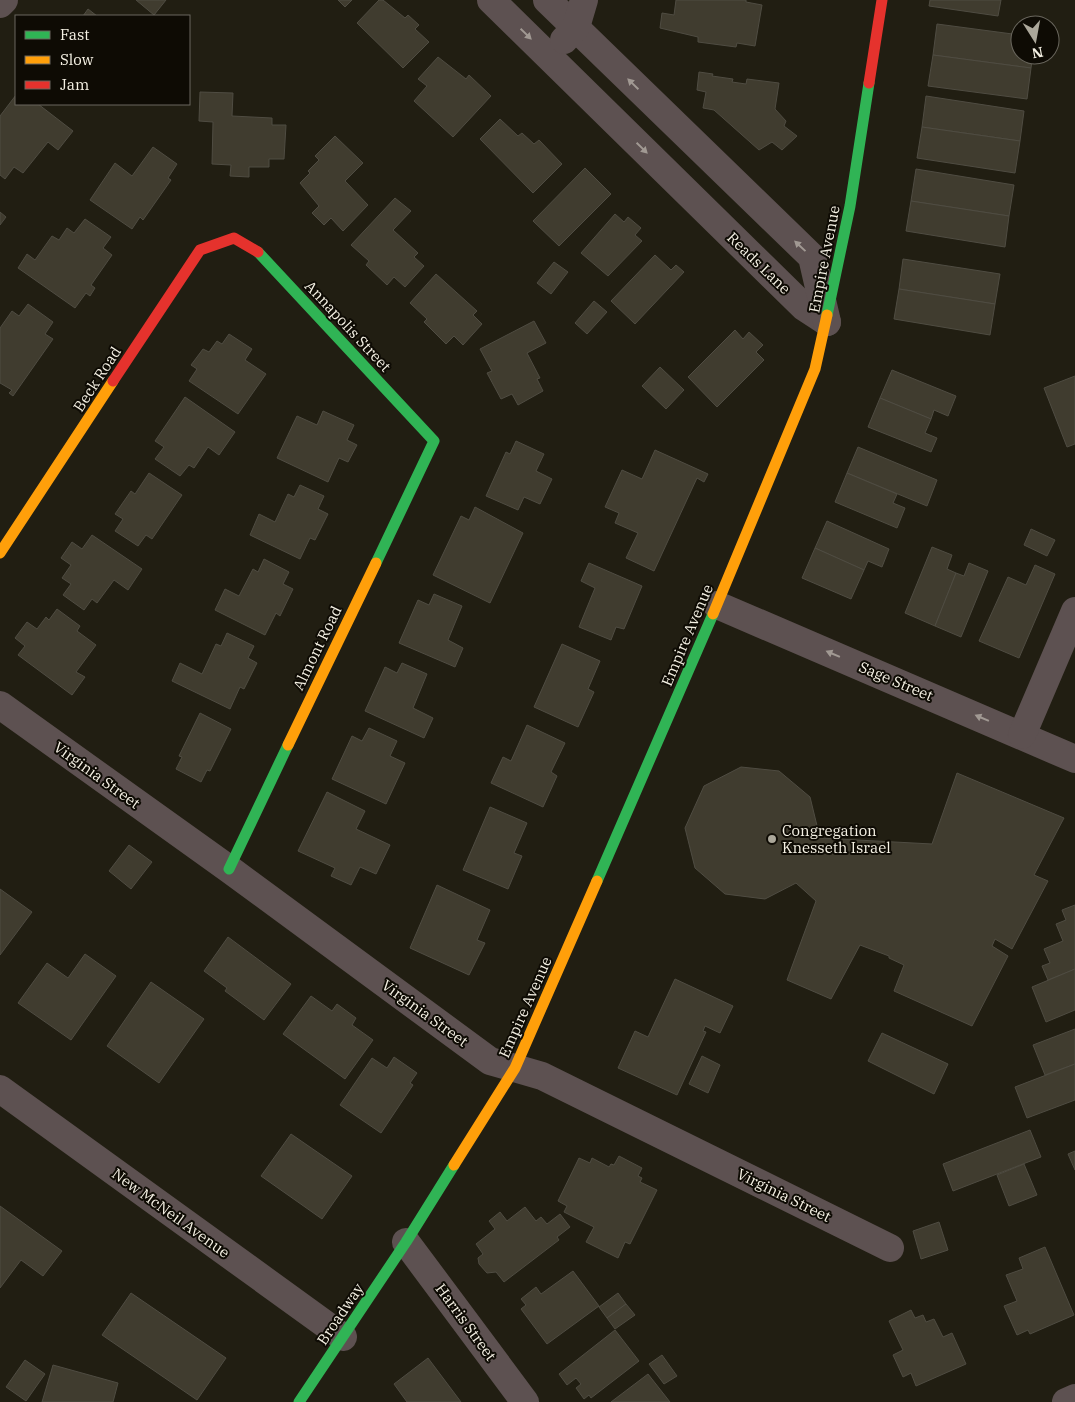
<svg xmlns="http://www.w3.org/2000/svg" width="1075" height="1402" viewBox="0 0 1075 1402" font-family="'IBM Plex Serif',serif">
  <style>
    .building { fill: #403c2f; stroke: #4f4c42 }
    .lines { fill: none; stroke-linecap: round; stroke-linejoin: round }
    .street { stroke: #5d5151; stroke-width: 28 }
    .fast { stroke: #30b455; stroke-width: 11 }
    .slow { stroke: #ff9f0a; stroke-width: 11 }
    .jam { stroke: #e5322d; stroke-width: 11 }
    .oneway { fill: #a19993 }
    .poi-dot { fill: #aba79a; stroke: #0e0b04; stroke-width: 2 }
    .labels { text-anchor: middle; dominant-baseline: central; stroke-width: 4; stroke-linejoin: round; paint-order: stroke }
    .street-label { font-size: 15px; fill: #f5f1e4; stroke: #0e0b04 }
    .poi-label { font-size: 15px; fill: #f5f1e4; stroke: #0e0b04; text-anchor: start }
  </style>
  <rect width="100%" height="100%" fill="#211e12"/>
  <g class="building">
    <path d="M136,0H166L154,15Z"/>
    <path d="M338,0H352L345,7Z"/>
    <path d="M379,0H383L405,18L408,15L419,25L415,29L429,42L403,68L357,23Z"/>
    <path d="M676,0H746V2L762,5L755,46L737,43L736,47L698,42V37L660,28L662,13L674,15Z"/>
    <path d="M930,0H1001L998,16L929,6Z"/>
    <path d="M88,9L97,16H83Z"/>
    <path d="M937,24L1020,35V55H1033L1031,68L933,55Z"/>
    <path d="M933,55L1031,68L1027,99L928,86Z"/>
    <path d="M438,57L466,79L469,75L491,96L453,137L414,101L427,86L418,79Z"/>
    <path d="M699,72L713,74L712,76L733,79L732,82L746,84L747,79L779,83L775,109L786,121L784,126L797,136L782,150L772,142L759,150L714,110L703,108L706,92L697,90Z"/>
    <path d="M200,92L233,93L232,116L272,118V125H286L284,159H269V167H249V177L230,176L231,165L212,164L213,122L199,121Z"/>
    <path d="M16,95V104H38L73,131L58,150L48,142L23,173L14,167L5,179L0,175V116Z"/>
    <path d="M926,96L1024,111L1020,141L922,127Z"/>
    <path d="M500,119L518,136L522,133L534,144L539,140L562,164L533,193L480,139Z"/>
    <path d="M922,127L1020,141L1015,173L917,158Z"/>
    <path d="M335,136L363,163L345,181L368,205L343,231L331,218L324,225L312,213L319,206L300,183L310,173L308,171L319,160L315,156Z"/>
    <path d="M153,147L177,164L168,178L171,180L143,220L140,217L132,229L90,200L115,163L132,176Z"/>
    <path d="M585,168L611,194L559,246L533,221Z"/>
    <path d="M916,169L1014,185L1009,216L911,201Z"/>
    <path d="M395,198L411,211L393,230L418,253L414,257L424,266L405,287L394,277L387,285L366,265L369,261L351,245Z"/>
    <path d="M911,201L1009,216L1005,247L906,231Z"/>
    <path d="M0,212L6,217L0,225Z"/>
    <path d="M615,214L624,222L628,217L641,228L635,235L642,241L608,276L581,253Z"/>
    <path d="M85,219L111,237L103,248L112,255L91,285L95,288L90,296L86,293L75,308L18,268L27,254L35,260L52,236L59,240L67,228L74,233Z"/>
    <path d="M655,255L671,270L676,265L684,272L635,324L611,301Z"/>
    <path d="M903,259L1000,274L995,304L899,289Z"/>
    <path d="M554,262L568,272L551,294L537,283Z"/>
    <path d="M436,274L477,311L473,315L482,324L463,345L454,336L446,344L424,322L427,319L410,303Z"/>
    <path d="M899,289L995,304L990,335L894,319Z"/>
    <path d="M594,301L607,312L587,334L575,323Z"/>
    <path d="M28,304L53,322L45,334L53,339L13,396L9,393L12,390L0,383V328L12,311L19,316Z"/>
    <path d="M534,321L546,343L527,353L540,378L537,379L543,391L518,405L512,394L501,399L487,373L492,371L480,349Z"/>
    <path d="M735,330L743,339L749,332L763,345L756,352L764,360L717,407L688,377Z"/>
    <path d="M229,334L252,349L245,360L266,374L238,414L189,381L197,369L191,365L203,349L209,352L217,341L222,344Z"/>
    <path d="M660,367L684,390L666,409L642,386Z"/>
    <path d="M892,370L956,396L948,416L934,410L931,419L880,398Z"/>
    <path d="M1075,376V444L1067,447L1044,388Z"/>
    <path d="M185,397L235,432L219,455L208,447L194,468L189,465L180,476L155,459L164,447L155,441Z"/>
    <path d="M880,398L931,419L925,433L937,438L931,452L868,427Z"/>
    <path d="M323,411L354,425L347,440L357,445L348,462L339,458L328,482L277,458L297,416L317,425Z"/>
    <path d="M516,441L544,454L536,471L552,479L540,504L524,497L518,510L486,496L506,452L510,454Z"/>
    <path d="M858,447L937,480L927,506L847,473Z"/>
    <path d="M655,450L708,474L704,482L697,478L654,571L626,558L638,533L615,523L619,513L605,507L622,470L642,479Z"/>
    <path d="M149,473L182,495L152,539L146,535L138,546L115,531L123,519L115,514L131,491L135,494Z"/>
    <path d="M847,473L897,494L893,503L905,508L897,528L835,502Z"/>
    <path d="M300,485L324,496L318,509L328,514L315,540L310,538L300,559L250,535L259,514L275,522L288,494L294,497Z"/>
    <path d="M475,507L523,533L490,603L433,575L461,516L469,520Z"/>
    <path d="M827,521L889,549L882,567L868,561L864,570L815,548Z"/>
    <path d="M1031,529L1055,540L1047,556L1024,545Z"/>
    <path d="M92,535L142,569L128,590L114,580L97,603L92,599L84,610L63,595L71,584L62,578L71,565L61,558L72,542L82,549Z"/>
    <path d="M932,547L952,555L947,569L956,573L935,626L905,613Z"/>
    <path d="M815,548L864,570L851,599L802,578Z"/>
    <path d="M264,559L289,572L283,584L293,589L280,616L276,613L265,635L215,610L225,589L239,596L253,569L258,572Z"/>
    <path d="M589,563L642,586L624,629L616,627L611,640L579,627L595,588L581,581Z"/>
    <path d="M969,563L988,571L961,637L935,626L956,573L964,576Z"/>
    <path d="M1035,565L1055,574L1019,658L979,641L1008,577L1026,585Z"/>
    <path d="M434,594L462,606L448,640L463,648L455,667L399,643L418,600L429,605Z"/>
    <path d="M57,609L80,626L77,631L96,645L76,672L85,677L72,695L18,655L25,646L15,638L27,622L37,629L46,617L49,620Z"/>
    <path d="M227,633L254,646L248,658L257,663L244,689L240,687L230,709L172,681L180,663L202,674L216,644L221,646Z"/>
    <path d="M562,644L600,661L588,689L594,692L578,727L534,707Z"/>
    <path d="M402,663L427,674L413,708L433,718L424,738L365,711L385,667L397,673Z"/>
    <path d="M200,713L231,729L210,771L207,770L201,782L176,769L182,757L179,756Z"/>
    <path d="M527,725L565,743L551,772L557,776L543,807L491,783L503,757L511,761Z"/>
    <path d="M369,728L397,741L390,756L405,763L386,804L332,779L352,736L362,741Z"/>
    <path d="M741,767L779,771L810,797L820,838L932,844L957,773L1064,818L1034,875L1048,881L1012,949L995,939L992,946L1008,956L972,1026L894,991L904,965L889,958V956L860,945L831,999L787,980L816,901L796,883L765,899L725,894L695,868L685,828L704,786Z"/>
    <path d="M327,792L365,811L356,829L390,845L376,874L360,867L351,885L331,876L335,868L298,851Z"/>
    <path d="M490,807L527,823L514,853L522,856L508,889L463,870Z"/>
    <path d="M129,845L152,862L131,889L109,871Z"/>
    <path d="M437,885L490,910L477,940L485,943L469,975L410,948Z"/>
    <path d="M0,889L32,912L0,955Z"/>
    <path d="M1075,905V969L1048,980L1042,966L1050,963L1044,949L1063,941L1056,924L1066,920L1062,910Z"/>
    <path d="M228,937L291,984L264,1020L225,991L227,988L204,971Z"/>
    <path d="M85,954L116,976L71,1040L18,1003L47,963L68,978Z"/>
    <path d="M1075,969V1010L1046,1022L1032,987Z"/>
    <path d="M675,979L733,1006L720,1033L705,1026L703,1031L706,1032L677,1095L618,1068L635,1031L648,1037Z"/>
    <path d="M151,982L204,1019L159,1083L107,1046Z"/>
    <path d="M311,996L332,1011L337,1004L356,1018L352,1025L373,1040L345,1079L283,1034Z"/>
    <path d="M1075,1029V1064L1045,1075L1033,1045Z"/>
    <path d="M882,1033L948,1064L934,1094L868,1061Z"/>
    <path d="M702,1056L720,1065L708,1093L689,1084Z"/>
    <path d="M394,1057L417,1073L410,1083L413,1085L381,1133L340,1105L372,1058L387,1068Z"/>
    <path d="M1075,1064V1100L1027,1118L1015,1087Z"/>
    <path d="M1030,1130L1041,1157L953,1191L943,1164Z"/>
    <path d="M291,1134L352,1176L322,1219L261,1176Z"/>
    <path d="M1075,1151V1170L1068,1154Z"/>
    <path d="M619,1156L642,1168L638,1176L642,1178L640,1182L657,1190L630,1244L625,1242L618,1258L586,1242L594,1227L564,1212L567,1206L558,1201L579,1158L590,1163L592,1158L609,1167L611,1164L614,1165Z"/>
    <path d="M1024,1164L1037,1195L1009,1206L997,1175Z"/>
    <path d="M0,1206L62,1251L43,1276L21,1260L0,1288Z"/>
    <path d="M525,1207L536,1221L541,1217L547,1224L560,1214L570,1227L557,1237L559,1240L504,1282L496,1272L487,1273L479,1264L478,1258L483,1254L476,1244L495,1229L489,1221L500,1212L507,1221Z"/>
    <path d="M939,1222L948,1250L921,1259L913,1231Z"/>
    <path d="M1045,1247L1074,1315L1030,1334L1028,1330L1017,1335L1004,1306L1017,1301L1006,1275L1023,1269L1019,1258Z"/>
    <path d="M573,1271L599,1306L547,1344L521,1309L526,1305L521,1299L536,1287L541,1294Z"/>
    <path d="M131,1293L226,1358L197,1400L102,1335Z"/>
    <path d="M618,1293L626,1304L607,1318L599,1307Z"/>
    <path d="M626,1304L635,1315L615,1329L607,1318Z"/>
    <path d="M911,1310L915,1318L923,1315L926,1322L934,1319L943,1337L952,1333L966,1364L916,1386L911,1373L903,1377L893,1355L903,1350L889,1321Z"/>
    <path d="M615,1330L639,1361L591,1398L589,1395L584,1399L576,1388L581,1384L576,1378L567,1385L559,1374Z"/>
    <path d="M662,1355L677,1376L664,1384L649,1364Z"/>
    <path d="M428,1358L461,1402H407L394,1384Z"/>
    <path d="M25,1360L45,1374L26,1401L6,1387Z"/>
    <path d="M53,1365L118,1383L113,1402H42Z"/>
    <path d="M648,1374L670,1402H611Z"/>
  </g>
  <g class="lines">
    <g class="street">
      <path d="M491,0L804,307L827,322"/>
      <path d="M547,0L812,257L827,322"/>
      <path d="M0,4L4,0"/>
      <path d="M564,40L576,27L584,0"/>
      <path d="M717,605L1075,759"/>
      <path d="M0,705L229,869L490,1061L542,1076L890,1248"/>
      <path d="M1022,735L1075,611"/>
      <path d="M0,1089L343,1337"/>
      <path d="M406,1242L525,1402"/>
      <path d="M1066,1402L1075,1398"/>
    </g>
    <g class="fast">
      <path d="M258,252L434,441L376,563"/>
      <path d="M827,315L850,206L869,83"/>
      <path d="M229,869L288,745"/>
      <path d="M597,881L713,614"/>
      <path d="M299,1402L406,1242L454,1165"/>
    </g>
    <g class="slow">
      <path d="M0,553L113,381"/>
      <path d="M713,614L815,369L827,315"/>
      <path d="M288,745L376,563"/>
      <path d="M454,1165L515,1068L597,881"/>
    </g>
    <g class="jam">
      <path d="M869,83L882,0"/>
      <path d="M113,381L200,250L234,238L258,252"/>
    </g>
  </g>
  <defs><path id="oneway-solid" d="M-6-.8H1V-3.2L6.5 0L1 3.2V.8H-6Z" transform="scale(1.25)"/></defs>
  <g class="oneway">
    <use href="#oneway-solid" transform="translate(526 34) rotate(44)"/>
    <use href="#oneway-solid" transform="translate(633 84) rotate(-136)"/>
    <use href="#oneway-solid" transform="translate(642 148) rotate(44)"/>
    <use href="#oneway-solid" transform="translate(800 246) rotate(-137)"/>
    <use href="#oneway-solid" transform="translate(833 654) rotate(-157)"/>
    <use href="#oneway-solid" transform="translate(982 718) rotate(-157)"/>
  </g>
  <circle class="poi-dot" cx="772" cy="839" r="5"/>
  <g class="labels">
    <g class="street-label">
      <text transform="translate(824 259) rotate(-79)">Empire Avenue</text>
      <text transform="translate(759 263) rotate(44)">Reads Lane</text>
      <text transform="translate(348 326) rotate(47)">Annapolis Street</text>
      <text transform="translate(97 379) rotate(-57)">Beck Road</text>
      <text transform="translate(687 635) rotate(-67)">Empire Avenue</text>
      <text transform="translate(317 648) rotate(-64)">Almont Road</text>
      <text transform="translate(896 681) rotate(23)">Sage Street</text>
      <text transform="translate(97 775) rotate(36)">Virginia Street</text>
      <text transform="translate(525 1007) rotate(-66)">Empire Avenue</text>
      <text transform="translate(425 1013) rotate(36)">Virginia Street</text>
      <text transform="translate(784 1195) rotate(26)">Virginia Street</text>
      <text transform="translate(171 1213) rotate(36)">New McNeil Avenue</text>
      <text transform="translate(340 1314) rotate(-56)">Broadway</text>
      <text transform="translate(466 1322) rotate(54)">Harris Street</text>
    </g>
    <g class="poi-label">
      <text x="782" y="830">Congregation<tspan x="782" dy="17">Knesseth Israel</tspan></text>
    </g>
  </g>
  <rect x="15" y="15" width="175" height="90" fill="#0e0b04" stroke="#6a675e"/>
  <rect x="25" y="31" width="25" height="8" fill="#30b455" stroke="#6a675e"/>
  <text x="60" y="40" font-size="15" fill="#f5f1e4">Fast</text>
  <rect x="25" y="56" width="25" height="8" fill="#ff9f0a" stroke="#6a675e"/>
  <text x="60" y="65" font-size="15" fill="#f5f1e4">Slow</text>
  <rect x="25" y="81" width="25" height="8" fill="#e5322d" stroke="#6a675e"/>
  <text x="60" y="90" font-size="15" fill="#f5f1e4">Jam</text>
  <g transform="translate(1035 40) rotate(169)"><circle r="24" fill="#0e0b04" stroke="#6a675e"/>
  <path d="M0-4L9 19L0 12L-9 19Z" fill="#aba79a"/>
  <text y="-8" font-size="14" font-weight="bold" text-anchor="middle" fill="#f5f1e4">N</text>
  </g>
</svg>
